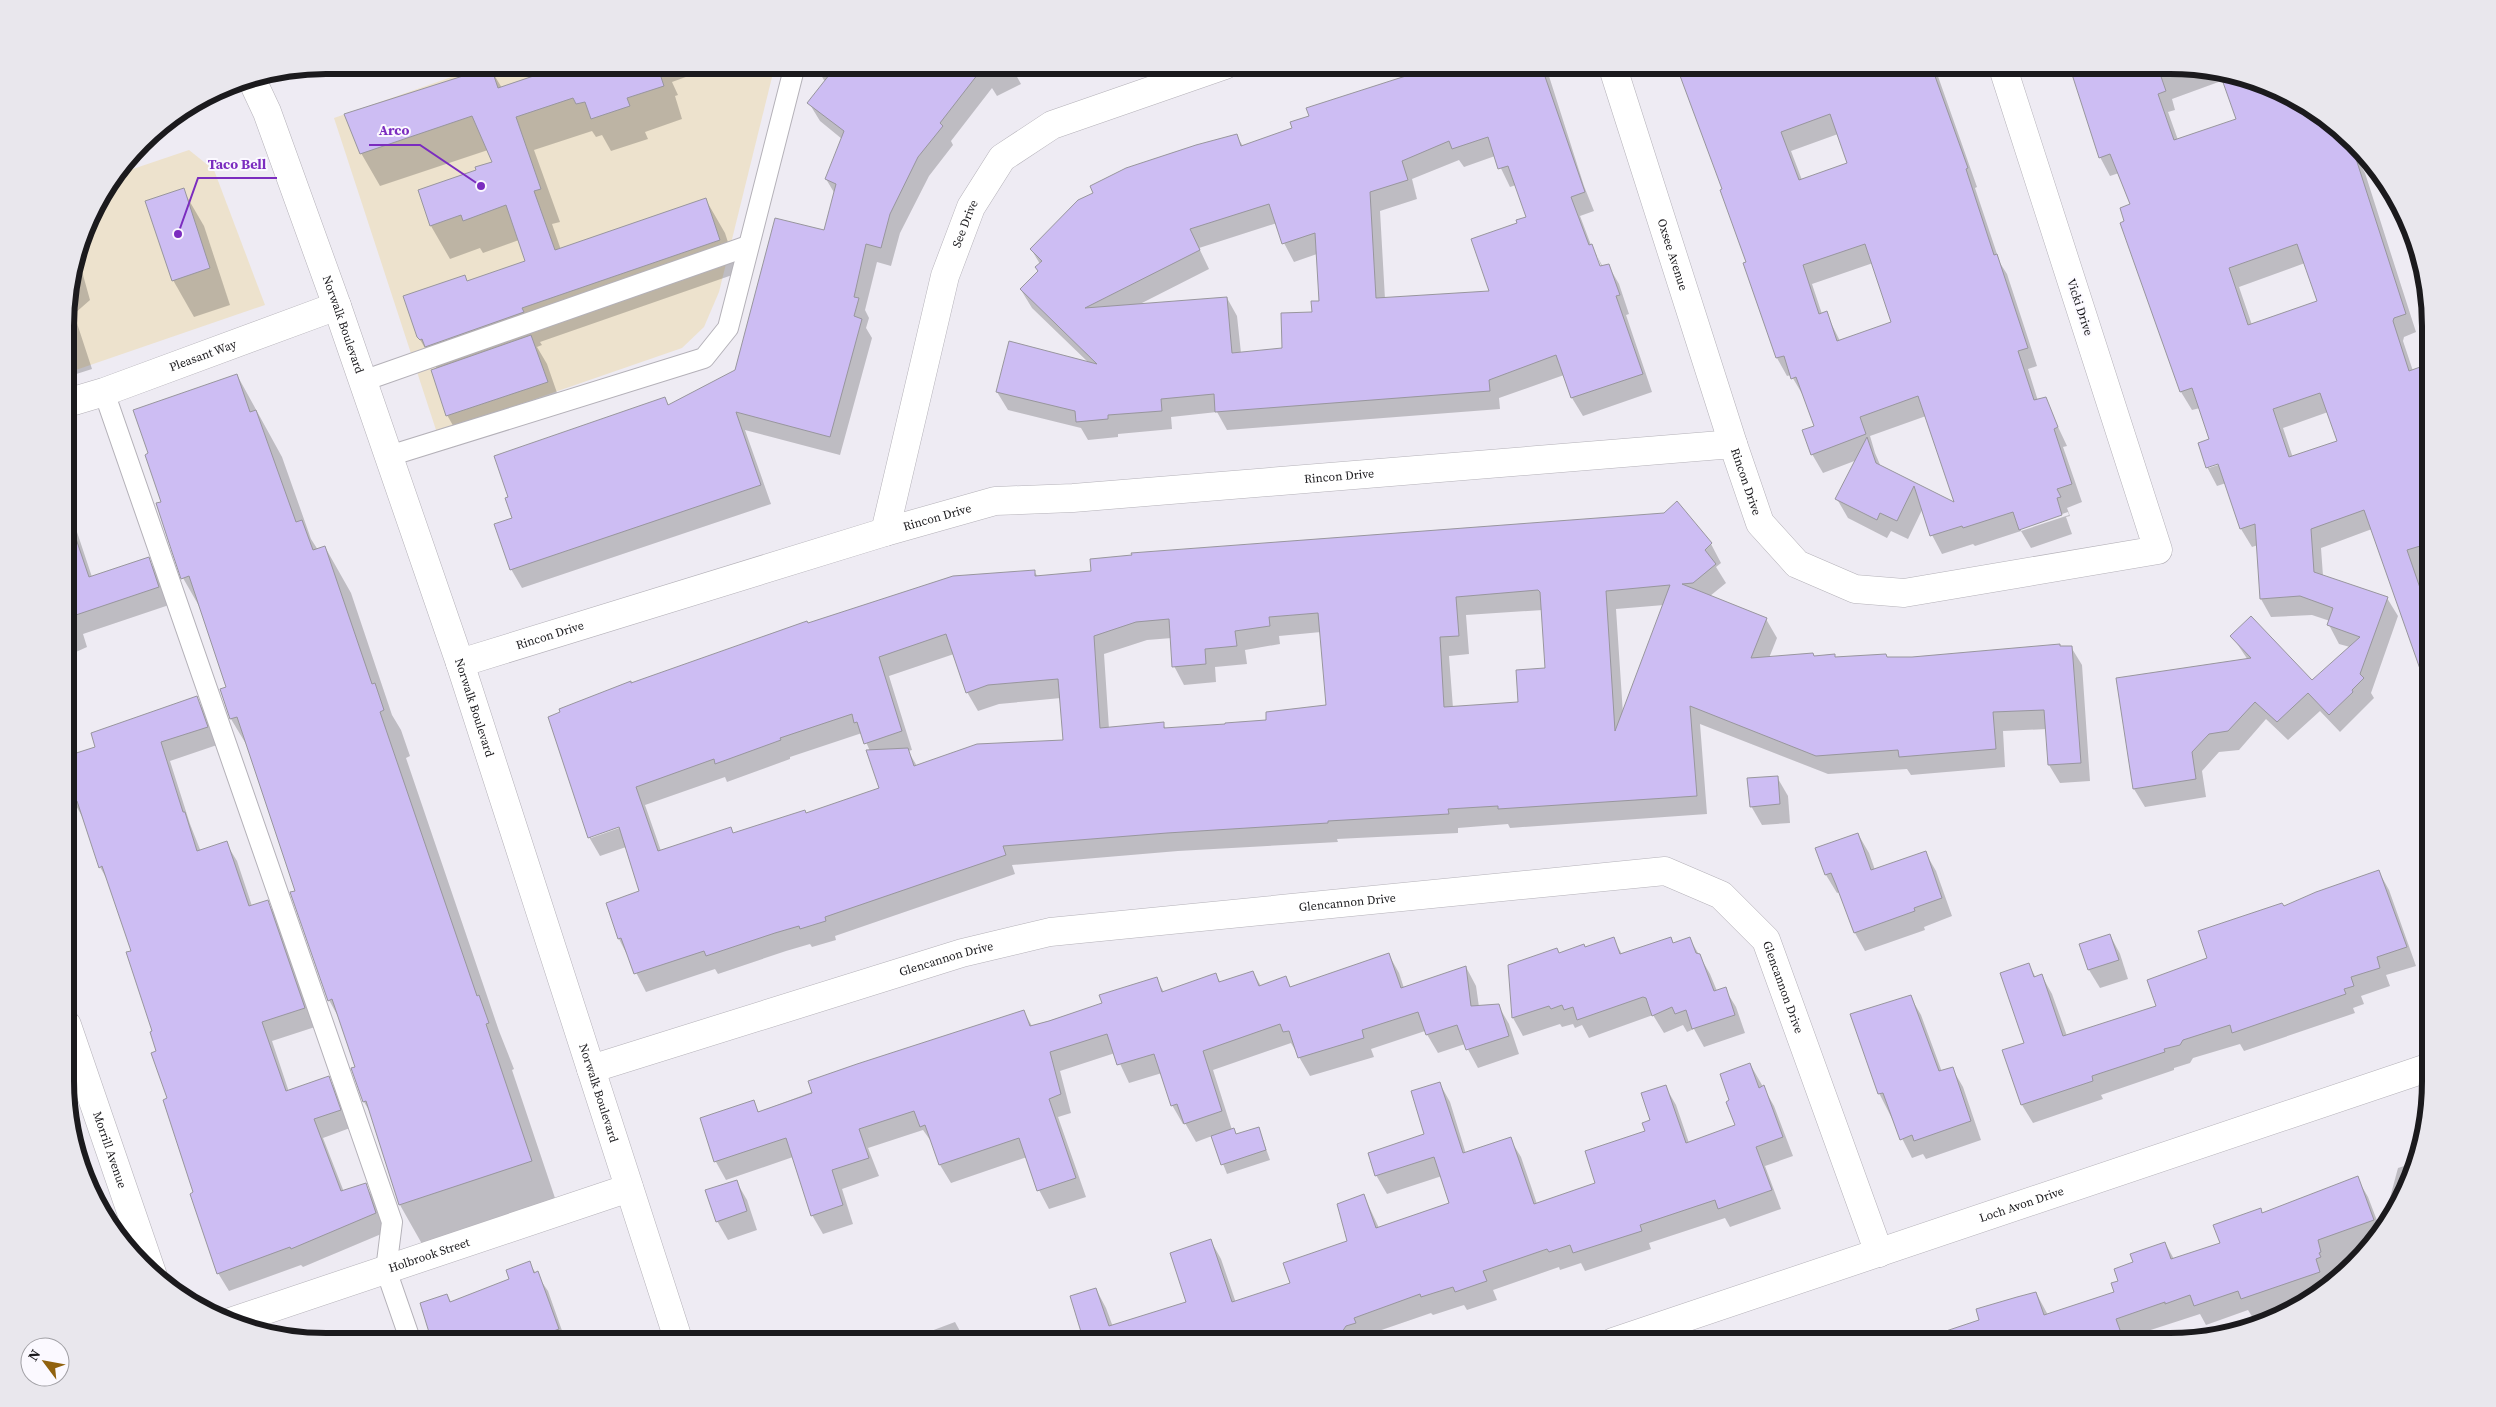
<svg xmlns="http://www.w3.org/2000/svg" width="2496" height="1407" viewBox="0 0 2496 1407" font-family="'Source Serif 4',serif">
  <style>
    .commercial { fill: #ede2cd }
    .shadow { fill: #0003; fill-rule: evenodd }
    .building { fill: #cdbdf3; stroke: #98969d; fill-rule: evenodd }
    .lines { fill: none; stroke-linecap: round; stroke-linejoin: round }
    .lane-casing { stroke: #b4b1b8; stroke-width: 22 }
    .street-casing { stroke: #b4b1b8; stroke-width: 29 }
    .secondary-casing { stroke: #b4b1b8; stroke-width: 29 }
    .lane { stroke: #fff; stroke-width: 20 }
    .street { stroke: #fff; stroke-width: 28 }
    .secondary { stroke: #fff; stroke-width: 28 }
    .labels { text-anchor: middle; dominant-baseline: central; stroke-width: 4; stroke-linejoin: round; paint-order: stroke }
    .street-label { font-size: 12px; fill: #1b1a1d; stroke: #fbf9ff }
    .rim { fill: none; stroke: #1b1a1d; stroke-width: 6 }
    .leader { fill: none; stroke: #7b2cbf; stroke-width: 2 }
    .callout-dot { fill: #7b2cbf; stroke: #fbf9ff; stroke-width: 2 }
    .callout-label { font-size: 14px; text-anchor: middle; font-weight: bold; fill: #7b2cbf; stroke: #fbf9ff; stroke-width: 4; stroke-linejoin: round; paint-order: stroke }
  </style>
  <rect width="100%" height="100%" fill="#eeebf3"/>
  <g class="commercial">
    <path d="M486,65H775L719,292L704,327L682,348L437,433L334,118Z"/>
    <path d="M189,150L214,170L265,305L67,373V292L92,210L121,173Z"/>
  </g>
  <g class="shadow">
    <path d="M564,65H719L672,82L678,95L675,96L682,119L645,132L648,139L611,151L602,135L596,137L592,131L534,150L560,222L552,224L561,250L706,200L725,233L738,273L540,342L542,345L537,347L547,364L563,410L463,443L447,415L437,369L418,336L464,276L467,282L526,261L519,240L483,253L480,248L450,259L431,226L419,191L478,170L493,162L488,150L380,186L361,153L490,68L502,88L565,67Z"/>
    <path d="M820,65H1047L1016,75L1021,84L997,96L992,88L951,141L953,145L929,176L900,233L891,266L877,262L865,310L869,318L866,328L872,338L840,455L745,430L771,504L522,588L511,569L514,519L665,398L669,406L736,371L825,232L835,194L826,179L842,139L820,121L809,103L825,82L817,68Z"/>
    <path d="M1442,65H1543L1548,73L1584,186L1594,211L1580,216L1591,245L1603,267L1608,265L1619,284L1629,314L1626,315L1652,392L1583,416L1572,398L1564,375L1499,398L1500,409L1227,430L1217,412L1171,417L1172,429L1118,434V437L1088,440L1081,428L1008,410L997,392L1089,363L1032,308L1021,290L1038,272L1040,264L1031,249L1236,135L1243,146L1294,129ZM1495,156L1510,187L1516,185L1528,218L1518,224L1491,293L1385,299L1380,211L1417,199L1412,179L1459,160L1464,167ZM1277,223L1284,243L1294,262L1317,254L1320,302L1313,313L1283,349L1241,353L1237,316L1227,298L1138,305L1209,269L1199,248ZM1597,256L1604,272L1601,273L1596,257Z"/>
    <path d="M1681,65H1934L1977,187L1975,188L2000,263L2007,274L2037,366L2028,369L2038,401L2045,399L2067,446L2063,447L2082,502L2067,508L2070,516L2066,517L2072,534L2031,548L2021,531L1975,546L1973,544L1942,554L1932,535L1923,508L1908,539L1891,531L1887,538L1848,518L1837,499L1857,460L1823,473L1812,454L1815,427L1804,397L1791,375L1787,376L1777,358L1744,264L1747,263L1724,190L1679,69ZM1838,134L1849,164L1802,180L1791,151ZM1873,263L1892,323L1840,341L1826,313L1822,314L1812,284ZM1926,416L1956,504L1881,467L1875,453L1870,436ZM2068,512L2069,515L2021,531V528Z"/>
    <path d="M2070,65H2171L2238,74L2300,100L2350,137L2358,161L2365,173L2416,332L2404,337L2403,341L2413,371L2423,368L2430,381V696L2372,529L2321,548L2323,576L2387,598L2398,616L2371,693L2374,698L2340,732L2320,711L2288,740L2266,719L2239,750L2219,752L2202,771L2206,797L2145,807L2134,789L2248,660L2232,636L2311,682L2350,647L2339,644L2329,625L2330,621L2312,615L2271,617L2261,599L2258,545L2252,547L2241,529L2226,483L2217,486L2207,467L2211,440L2200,408L2192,410L2181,392L2122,224L2125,222L2132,205L2119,173L2110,176L2100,157ZM2224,80L2238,120L2178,140L2168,112L2175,110L2172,99ZM2305,263L2319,302L2252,325L2239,287ZM2328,412L2339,442L2293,458L2283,428ZM2223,461L2224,463L2209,468V465Z"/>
    <path d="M183,190L204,226L230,305L194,317L173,280Z"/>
    <path d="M78,257L90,300L74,314L92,369L67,377V292Z"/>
    <path d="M237,375L282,457L311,539L318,550L325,547L351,593L392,715L401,730L410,756L406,758L499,1031L514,1069L512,1070L558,1207L426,1251L400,1205L372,1115L364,1102L356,1067L340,1020L329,1000L297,892L249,749L231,719L221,690L228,687L203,613L183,578L163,502Z"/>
    <path d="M67,514L76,529L92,577L148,558L159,577L169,605L83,634L87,647L67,656Z"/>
    <path d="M1711,544L1721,563L1716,567L1726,583L1710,596L1766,619L1777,638L1769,658H1912L2071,647L2082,665L2090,781L2060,783L2049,765L2047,729L2003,731L2005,767L1911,775L1907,769L1828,774L1700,724L1707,814L1510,828L1508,824L1458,828V833L1337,839L1338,842L1178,851L1012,865L1015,874L835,936L836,940L812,947L810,944L786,951L718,974L715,969L646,992L619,939L607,904L641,892L626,847L600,856L589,837L631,685L808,625L1034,571L1038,577ZM1664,605L1623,714L1616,609ZM1543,610L1546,669L1520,703L1453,708L1449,656L1469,654L1466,615ZM1321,632L1327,707L1268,721L1166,729L1163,724L1109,729L1104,654L1147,640L1172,638L1174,666L1184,685L1216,682L1215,667L1247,664L1245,650L1280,644L1279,636ZM954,654L967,692L978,711L999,704L1061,698L1064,741L917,766L908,751L912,750L889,676ZM862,733L870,751L880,789L806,814L734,834L731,829L661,851L645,805L725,777L727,782L790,759V757ZM624,824L625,826L591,838V836Z"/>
    <path d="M196,697L207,716L217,745L170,761L190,824L201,852L226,843L237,861L252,906L267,901L278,920L315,1027L272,1041L289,1092L328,1077L339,1096L350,1128L323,1138L344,1192L365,1184L376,1203L386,1232L303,1267L301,1265L229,1291L218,1273L194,1193L132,951L109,883L100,867L84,820L74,802L97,747Z"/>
    <path d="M1777,777L1788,796L1790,823L1762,825L1751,806Z"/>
    <path d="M1858,834L1869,853L1875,870L1925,852L1936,871L1952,916L1924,927L1925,930L1865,951L1855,933L1840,892L1837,893L1826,875L1817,849Z"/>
    <path d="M2379,872L2389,890L2416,966L2386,975L2390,986L2361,996L2364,1004L2353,1008L2355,1013L2244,1051L2240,1044L2193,1058L2190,1063L2174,1068V1070L2101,1095L2103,1099L2033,1123L2022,1105L2004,1051L2025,1044L2029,965L2036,978L2042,976L2052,994L2067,1036L2158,1007L2209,959L2284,907Z"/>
    <path d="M2430,915V934L2425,917Z"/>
    <path d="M2110,935L2120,954L2128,979L2100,988L2089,970L2081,945Z"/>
    <path d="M1671,938L1674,944L1690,939L1710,974L1717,991L1725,989L1736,1007L1745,1033L1704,1047L1694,1029L1687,1032L1683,1025L1664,1033L1653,1015L1589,1038L1582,1025L1575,1028L1573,1024L1562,1027L1560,1024L1523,1036L1513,1018L1510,966L1585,949L1613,939L1622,954Z"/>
    <path d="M1389,955L1399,973L1404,988L1466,967L1476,986L1479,1007L1498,1005L1509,1024L1519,1054L1478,1068L1465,1044L1438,1053L1425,1031L1371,1049L1374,1057L1310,1076L1291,1043L1213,1070L1232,1130L1237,1135L1259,1129L1270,1160L1227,1174L1212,1136L1196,1142L1185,1123L1183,1124L1172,1105L1162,1073L1129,1083L1115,1053L1060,1071L1071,1113L1058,1117L1086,1197L1049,1209L1039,1190L1027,1157L951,1183L940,1165L933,1144L923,1130L868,1148L879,1176L842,1189L853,1224L823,1234L812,1215L793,1157L726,1180L716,1162L701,1119L753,1102L759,1112L1024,1012L1032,1026L1103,1004L1156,979L1164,992L1215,974L1221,983L1253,972L1261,986L1286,978L1291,988Z"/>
    <path d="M1910,996L1921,1015L1942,1072L1952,1068L1963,1087L1981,1140L1926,1159L1923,1154L1912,1158L1879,1093Z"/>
    <path d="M1750,1064L1774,1106L1793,1156L1765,1166L1781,1209L1730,1227L1725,1218L1649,1243L1651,1249L1585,1271L1581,1263L1560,1270L1559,1267L1493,1290L1497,1300L1467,1310L1464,1305L1433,1315L1431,1313L1364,1336L1365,1342H1086L1096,1289L1106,1308L1113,1327L1187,1303L1211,1241L1221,1259L1236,1303L1292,1284L1349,1241L1364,1196L1379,1228L1451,1204L1442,1176L1387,1194L1376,1175L1426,1135L1440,1084L1450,1102L1466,1154L1510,1139L1521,1157L1537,1204L1597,1184L1646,1132L1665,1086L1676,1105L1689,1143L1737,1126Z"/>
    <path d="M2417,1162L2396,1211L2381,1231L2398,1168Z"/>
    <path d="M2357,1178L2368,1197L2381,1231L2355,1265L2326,1278L2328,1286L2314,1297L2253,1318L2248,1310L2206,1325L2200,1314L2126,1338L2127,1341L1919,1342L1981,1320L2036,1293L2048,1315L2116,1293L2120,1282L2135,1263L2165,1243L2174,1259L2221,1244L2260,1210L2263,1214Z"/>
    <path d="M736,1181L747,1200L757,1230L728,1240L717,1221Z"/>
    <path d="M529,1263L548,1291L566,1342H434L447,1295L451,1302L511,1280Z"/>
    <path d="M955,1322L966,1342H925L923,1334Z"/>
    <path d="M359,1333L364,1342H334Z"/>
    <path d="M1020,1333L1025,1342H992Z"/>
    <path d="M1895,1336L1898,1342H1878Z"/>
  </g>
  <g class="building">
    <path d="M566,65H657L664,86L627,98L630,106L591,119L585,102L576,104L573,98L516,117L541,189L534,191L555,250L706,198L720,240L522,308L524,312L425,347L422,339L420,340L417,337L403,296L465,275L467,281L525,261L506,205L463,221L461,215L430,226L418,190L476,170L475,167L492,162L472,116L360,154L344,114L491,67L498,88Z"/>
    <path d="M837,65H985L940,123L943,126L918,157L890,214L881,248L866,244L854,297L859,298L854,316L862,319L830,437L736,412L761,485L510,570L494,524L512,518L505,498L508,497L494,456L665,397L668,405L735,370L775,218L824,230L836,184L825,179L844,131L807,103Z"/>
    <path d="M1440,65H1541L1585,192L1571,197L1589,245L1592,244L1600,266L1609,264L1620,295L1616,296L1643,374L1571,398L1556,355L1489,380L1490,391L1215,412L1214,394L1161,399L1162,411L1108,415V419L1076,422L1075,411L996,392L1009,341L1097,364L1020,289L1038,271L1035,267L1042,261L1030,249L1078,200L1093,193L1090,186L1126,168L1196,145L1237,134L1241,146L1292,128L1290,122L1309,116L1306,108ZM1488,137L1498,169L1508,166L1526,217L1516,220L1517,223L1471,239L1489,291L1376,298L1370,192L1408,180L1402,161L1449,141L1452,149ZM1269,204L1282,244L1315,233L1319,301H1311L1312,312L1281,313L1282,348L1232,353L1227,297L1085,308L1200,250L1190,229Z"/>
    <path d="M1676,65H1931L1968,168L1966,169L1994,255L1997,254L2028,348L2018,351L2034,400L2046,397L2058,427L2054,429L2072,484L2057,489L2061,497L2057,498L2062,515L2019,530L2013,512L1963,528L1962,526L1930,536L1914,486L1897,521L1880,513L1877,520L1835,499L1867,437L1876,463L1954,502L1918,396L1860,417L1866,434L1811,455L1802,430L1814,426L1796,377L1791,379L1784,356L1776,358L1743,263L1746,262L1720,190L1722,189ZM1830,114L1847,163L1799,180L1781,132ZM1865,244L1891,322L1837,341L1827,311L1819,314L1803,265Z"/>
    <path d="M2069,65H2157L2166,91L2158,94L2174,140L2236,119L2219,71L2238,74L2300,100L2349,137L2406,314L2394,318L2393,321L2409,371L2423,366L2430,388V543L2407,550L2430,617V685L2426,686L2364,510L2311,529L2314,572L2388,597L2360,674L2364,678L2352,690L2353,692L2329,715L2308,693L2277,722L2255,702L2228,731L2209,734L2192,752L2196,779L2133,789L2116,678L2251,658L2230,636L2251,616L2312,680L2360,637L2327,625L2333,608L2300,596L2260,599L2255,524L2240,529L2218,464L2206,468L2198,443L2209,439L2192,388L2180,392L2120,223L2124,221L2120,208L2130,204L2110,154L2099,158ZM2297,244L2317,301L2248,325L2229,268ZM2320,393L2337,441L2289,457L2273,409Z"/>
    <path d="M184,188L210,268L172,281L145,201Z"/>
    <path d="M531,335L548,382L446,416L431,370Z"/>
    <path d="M237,374L250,412L256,410L296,522L302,520L313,550L325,546L372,684L375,683L384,710L380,712L477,996L479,995L489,1023L486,1024L532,1161L399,1205L366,1101L363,1102L351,1068L355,1067L332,999L328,1001L290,892L295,891L237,717L230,719L220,689L226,687L189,576L181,579L171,549L156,503L161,502L145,455L148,453L133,410Z"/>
    <path d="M1677,501L1712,543L1705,550L1716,564L1693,583L1682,584L1767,618L1751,658L1813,653L1814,656L1835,654V657L1886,654L1887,657H1912L2060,644V646H2072L2081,763L2048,765L2044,710L1993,712L1996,749L1899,757L1898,750L1816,756L1690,706L1697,796L1498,809V806L1448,809L1449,814L1328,821V823L1167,833L1003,846L1006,855L825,917L826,921L800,929L799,926L775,933L706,956L704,951L634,974L621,938L618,939L606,903L639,891L619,827L588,838L548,717L560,712L559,709L631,681V683L807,621L808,623L953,576L1035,570V576L1091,571L1090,559L1132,555L1131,553L1664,513ZM1670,585L1615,731L1606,591ZM1538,590L1540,592L1545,668L1516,670L1518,702L1444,707L1440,637L1459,636L1456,597ZM1318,613L1326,705L1266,712V720L1225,723V724L1164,728V722L1100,728L1094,636L1136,622L1169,619L1172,667L1206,664L1205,649L1237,646L1235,631L1270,626L1269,617ZM946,634L966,693L988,685L1058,679L1063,740L977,744L914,766L908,748L866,750L879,788L806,813L805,810L733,833L731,827L658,851L636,787L714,759L715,764L781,740L780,738L852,714L854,723L857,722L864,744L902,731L879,657Z"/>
    <path d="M72,527L89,577L149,557L159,587L67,618V528Z"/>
    <path d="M197,696L208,727L161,742L183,812H185L197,851L227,841L249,906L268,900L305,1008L262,1022L286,1091L329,1076L341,1110L314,1119L341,1191L366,1183L376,1213L291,1249L290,1247L217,1274L190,1194L193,1192L163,1100L167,1098L151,1053L156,1051L150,1032L152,1031L126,952L131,951L102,866L99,868L77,801L73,803L67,786V756L95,747L91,733Z"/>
    <path d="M1778,776L1780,804L1750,807L1747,778Z"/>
    <path d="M1858,833L1871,870L1926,851L1942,898L1914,908L1915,911L1854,933L1836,885L1831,873L1825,875L1815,848Z"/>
    <path d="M2379,870L2407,947L2377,957L2380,968L2351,977L2354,986L2344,989L2346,994L2232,1033L2230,1025L2183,1040L2180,1045L2164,1049L2165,1052L2092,1076L2093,1081L2021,1105L2002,1050L2024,1043L2000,973L2029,963L2034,977L2042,974L2063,1036L2156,1006L2147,980L2207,958L2198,931L2282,903L2284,906L2316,892Z"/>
    <path d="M2110,934L2119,960L2088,970L2079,944Z"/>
    <path d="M1614,937L1620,954L1671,937L1673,943L1690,937L1696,953L1700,954L1714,991L1726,987L1735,1015L1692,1029L1686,1010L1675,1014L1672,1007L1652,1016L1646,998L1643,997L1577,1020L1573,1007L1564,1010L1562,1005L1551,1009L1549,1006L1512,1018L1508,965L1557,948L1559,953L1584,944L1585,947Z"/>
    <path d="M1389,953L1401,988L1466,966L1471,1006L1499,1004L1509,1036L1466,1050L1457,1025L1426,1035L1418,1012L1362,1030L1364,1038L1298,1058L1289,1031L1283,1032L1280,1024L1203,1051L1222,1111L1184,1124L1177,1104L1171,1106L1154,1054L1117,1065L1107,1034L1050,1052L1061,1094L1049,1099L1076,1178L1037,1191L1019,1138L939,1165L925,1125L920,1127L914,1111L859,1129L869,1158L832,1170L843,1205L811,1216L786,1138L714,1162L700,1118L754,1100L758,1112L812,1093L808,1081L857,1064L1024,1010L1030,1026L1049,1021L1102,1003L1099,995L1157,977L1162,992L1216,973L1219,982L1253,971L1259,986L1286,976L1290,987Z"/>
    <path d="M1911,995L1939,1071L1953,1067L1971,1121L1914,1141L1912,1135L1900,1140L1883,1093L1878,1094L1850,1014Z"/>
    <path d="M1750,1063L1759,1088L1764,1085L1783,1137L1756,1147L1772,1190L1718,1209L1715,1200L1640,1225L1642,1231L1573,1253L1570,1245L1549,1252L1547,1249L1483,1271L1487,1281L1455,1292L1453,1287L1421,1297L1420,1294L1354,1318L1356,1323L1346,1326L1340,1335L1319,1342H1311L1308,1335L1287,1342H1080L1079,1336L1082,1335L1070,1296L1096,1288L1109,1326L1186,1302L1170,1253L1211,1239L1232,1302L1290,1283L1283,1263L1347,1241L1337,1204L1364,1194L1376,1228L1449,1203L1434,1157L1375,1176L1368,1153L1424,1134L1411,1091L1440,1082L1463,1153L1511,1137L1534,1204L1595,1183L1585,1151L1645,1131L1642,1123L1650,1120L1641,1093L1666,1085L1686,1143L1735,1125L1726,1102L1729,1100L1720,1074Z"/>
    <path d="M1259,1127L1266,1150L1221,1165L1211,1136L1234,1128L1236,1134Z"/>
    <path d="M2358,1176L2374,1220L2318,1240L2321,1252L2319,1253L2321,1257L2316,1259L2320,1272L2241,1299L2238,1291L2194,1306L2190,1295L2165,1304V1302L2116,1319L2124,1341H2093L2091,1335L2069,1341L1928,1342V1337L1979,1320L1976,1309L2017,1297L2036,1292L2044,1315L2114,1292L2111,1283L2118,1281L2114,1269L2133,1262L2130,1254L2165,1242L2171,1259L2220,1243L2213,1225L2261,1208L2262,1213Z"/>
    <path d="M737,1180L747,1211L716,1222L705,1190Z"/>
    <path d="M530,1261L534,1273L538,1271L559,1329L551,1332L552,1335L531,1342H432L420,1303L447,1294L450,1302L509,1279L506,1270Z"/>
  </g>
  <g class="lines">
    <defs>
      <g id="lane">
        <path d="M363,381L748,246"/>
        <path d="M104,392L392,1222L386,1270L411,1342"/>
        <path d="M389,456L704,358L728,328L795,65"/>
      </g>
      <g id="street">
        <path id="s1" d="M1612,65L1733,444"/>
        <path id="s2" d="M67,403L104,392L337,306"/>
        <path id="s3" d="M885,532L945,276L971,207L1002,158L1052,125L1225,65"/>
        <path id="s4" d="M460,663L885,532L995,501L1073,498L1733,444L1760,523L1797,564L1855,589L1904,593L2158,550L2002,65"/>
        <path id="s5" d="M67,1025L153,1276"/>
        <path id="s6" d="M591,1069L962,953L1050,932L1665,871L1721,895L1766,940L1879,1253"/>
        <path id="s7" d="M230,1322L629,1188"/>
        <path id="s8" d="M1613,1342L2430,1067"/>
      </g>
      <g id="secondary">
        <path id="s9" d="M252,80L267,112L337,306L460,663L679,1342"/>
      </g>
    </defs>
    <use href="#lane" class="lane-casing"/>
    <use href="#street" class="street-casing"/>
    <use href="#secondary" class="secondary-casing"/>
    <use href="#lane" class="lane"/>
    <use href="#street" class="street"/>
    <use href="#secondary" class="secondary"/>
  </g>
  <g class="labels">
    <g class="street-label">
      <text stroke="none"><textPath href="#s3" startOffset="319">See Drive</textPath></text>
      <text stroke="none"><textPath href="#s1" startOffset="199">Oxsee Avenue</textPath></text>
      <text transform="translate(2080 307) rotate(72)">Vicki Drive</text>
      <text stroke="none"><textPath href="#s9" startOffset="261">Norwalk Boulevard</textPath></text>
      <text stroke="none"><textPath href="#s2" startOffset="144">Pleasant Way</textPath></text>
      <text stroke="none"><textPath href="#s4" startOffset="904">Rincon Drive</textPath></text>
      <text stroke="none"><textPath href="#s4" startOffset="1339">Rincon Drive</textPath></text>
      <text stroke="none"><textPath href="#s4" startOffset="499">Rincon Drive</textPath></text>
      <text stroke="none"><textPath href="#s4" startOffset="94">Rincon Drive</textPath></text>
      <text stroke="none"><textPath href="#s9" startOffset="666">Norwalk Boulevard</textPath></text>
      <text stroke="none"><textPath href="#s6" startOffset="778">Glencannon Drive</textPath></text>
      <text stroke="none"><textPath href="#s6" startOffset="372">Glencannon Drive</textPath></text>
      <text stroke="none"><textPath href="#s6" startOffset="1272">Glencannon Drive</textPath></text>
      <text stroke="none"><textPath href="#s9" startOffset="1071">Norwalk Boulevard</textPath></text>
      <text stroke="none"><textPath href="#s5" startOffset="132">Morrill Avenue</textPath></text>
      <text stroke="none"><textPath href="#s8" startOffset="431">Loch Avon Drive</textPath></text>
      <text stroke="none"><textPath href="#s7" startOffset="210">Holbrook Street</textPath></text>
    </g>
  </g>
  <path d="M0 0H2496V1407H0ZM326 74H2170A252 252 0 0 1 2422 326V1081A252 252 0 0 1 2170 1333H326A252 252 0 0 1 74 1081V326A252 252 0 0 1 326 74Z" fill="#e9e7ed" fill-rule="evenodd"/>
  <path class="rim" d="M326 74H2170A252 252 0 0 1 2422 326V1081A252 252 0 0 1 2170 1333H326A252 252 0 0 1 74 1081V326A252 252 0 0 1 326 74Z"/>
  <path class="leader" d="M481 186L420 145H369M178 234L198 178H277"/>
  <g class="callout-dot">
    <circle cx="481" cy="186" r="5"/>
    <circle cx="178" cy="234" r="5"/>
  </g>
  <g class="callout-label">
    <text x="394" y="135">Arco</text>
    <text x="237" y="169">Taco Bell</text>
  </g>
  <g transform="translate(45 1362) rotate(302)"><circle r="24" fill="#fbf9ff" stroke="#a1a0a5"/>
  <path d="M0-4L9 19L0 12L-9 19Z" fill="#91620e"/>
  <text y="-8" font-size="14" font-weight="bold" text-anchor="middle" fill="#1b1a1d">N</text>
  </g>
</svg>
